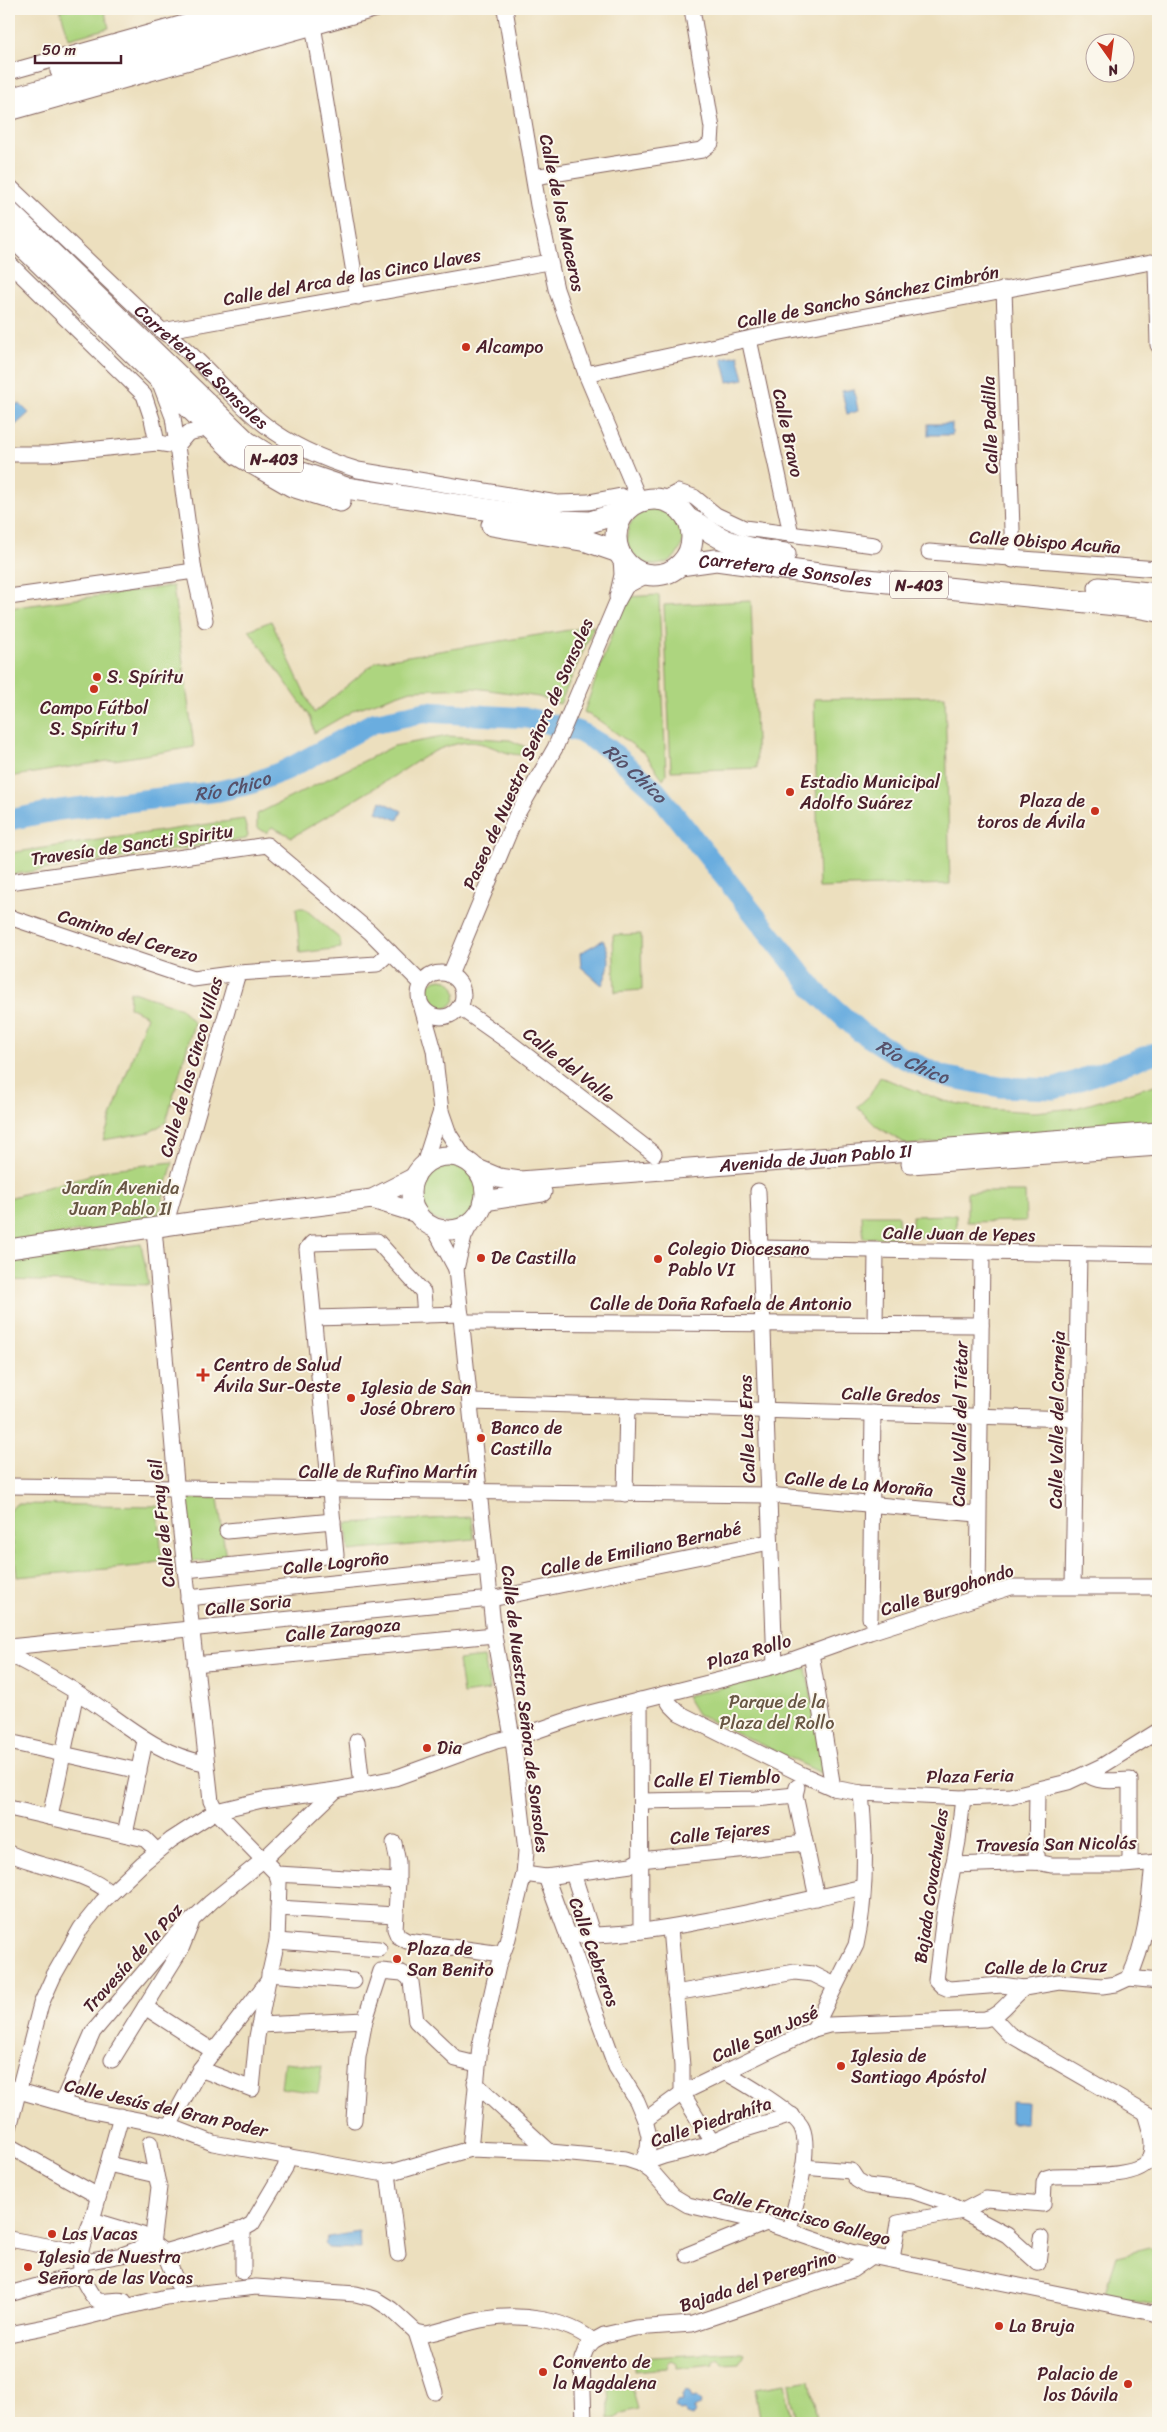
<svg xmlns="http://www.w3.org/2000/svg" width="1167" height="2432" viewBox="0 0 1167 2432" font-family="Sriracha,sans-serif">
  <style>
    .green { fill: #add57f; stroke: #7c7a55 }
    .water { fill: #6baddf; stroke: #5a6685 }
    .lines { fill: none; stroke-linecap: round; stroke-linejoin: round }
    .river { stroke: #6baddf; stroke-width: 21 }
    .minor-casing { stroke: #83625e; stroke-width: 17 }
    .major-casing { stroke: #83625e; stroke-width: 21 }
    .highway-casing { stroke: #83625e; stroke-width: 23 }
    .minor { stroke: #fff; stroke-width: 15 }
    .major { stroke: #fff; stroke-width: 19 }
    .highway { stroke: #fff; stroke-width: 21 }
    .poi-dot { fill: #c8321e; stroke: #fbf7ec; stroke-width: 2 }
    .labels { text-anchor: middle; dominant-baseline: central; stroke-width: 4; stroke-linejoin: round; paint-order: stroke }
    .shield { fill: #fbf7ec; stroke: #7f6065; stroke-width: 1 }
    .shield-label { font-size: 16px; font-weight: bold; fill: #4a1f2b }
    .street-label { font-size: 18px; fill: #4a1f2b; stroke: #fbf7ec }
    .poi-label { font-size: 18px; fill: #4a1f2b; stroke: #fbf7ec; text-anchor: start }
    .park-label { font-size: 18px; fill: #685644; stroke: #fbf7ec }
    .water-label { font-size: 19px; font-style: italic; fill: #56516a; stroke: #fbf7ec }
  </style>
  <rect width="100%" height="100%" fill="#fbf7ec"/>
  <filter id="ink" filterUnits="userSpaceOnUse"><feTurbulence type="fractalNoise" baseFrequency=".02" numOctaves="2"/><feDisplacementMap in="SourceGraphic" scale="10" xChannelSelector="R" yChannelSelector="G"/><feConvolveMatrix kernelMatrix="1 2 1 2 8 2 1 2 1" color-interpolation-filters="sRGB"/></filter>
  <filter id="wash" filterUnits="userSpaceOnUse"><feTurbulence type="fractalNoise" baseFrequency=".0096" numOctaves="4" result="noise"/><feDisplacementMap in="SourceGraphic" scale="20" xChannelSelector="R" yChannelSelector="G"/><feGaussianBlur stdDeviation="1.12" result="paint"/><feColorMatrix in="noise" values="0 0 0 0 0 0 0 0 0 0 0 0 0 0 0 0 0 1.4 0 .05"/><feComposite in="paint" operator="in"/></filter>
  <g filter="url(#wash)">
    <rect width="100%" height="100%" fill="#ecdfbe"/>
    <g class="green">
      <path d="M60,9H104L109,28L69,39Z"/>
      <circle cx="655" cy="537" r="28"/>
      <path d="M173,586L194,747L9,777V608Z"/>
      <path d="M659,595L666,774L663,779L645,754L597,719L584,712L625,597Z"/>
      <path d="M751,601L757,768L671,771L664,605Z"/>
      <path d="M271,621L314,713L377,661L594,626L560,704L539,697L475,688L411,690L356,709L314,733L311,718L249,630Z"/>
      <path d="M945,696L950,884L819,888L814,699Z"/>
      <path d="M448,736L510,740L530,749L527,754C504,759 489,738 461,743C431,748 418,762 394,776C360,797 326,817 292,837L272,827L266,833L257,827V814L394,746Z"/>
      <path d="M244,819L248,836L246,839L9,875V853Z"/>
      <path d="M296,908H304L340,939L341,948L300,953Z"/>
      <path d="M641,934L642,990L615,992L613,935Z"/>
      <circle cx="441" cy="994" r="15"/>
      <path d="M130,991L181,1008L194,1023L166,1122L150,1132L103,1140L147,1016L129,1007Z"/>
      <path d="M880,1077L944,1101L986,1109L1034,1112L1076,1108L1158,1084V1126L907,1145L876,1126L857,1107L870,1095Z"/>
      <path d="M173,1162L157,1220L9,1242V1198L111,1169Z"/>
      <circle cx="449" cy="1193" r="30"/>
      <path d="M967,1192H1025L1026,1221L967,1222Z"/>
      <path d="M862,1215H898L899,1237L863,1238Z"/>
      <path d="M956,1215L957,1236L912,1237V1216Z"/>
      <path d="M141,1244L149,1285L9,1280V1262Z"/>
      <path d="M218,1498L226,1559L190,1562L183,1499Z"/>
      <path d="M16,1504L158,1506L162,1561L139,1566L17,1577L9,1512Z"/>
      <path d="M472,1517L474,1539L349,1551L346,1523Z"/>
      <path d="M484,1657L490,1690L463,1694L458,1660Z"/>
      <path d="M806,1668L826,1769L823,1774L697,1714L686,1696Z"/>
      <path d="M284,2062L322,2066L318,2093L281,2088Z"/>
      <path d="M1149,2248L1158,2249V2305L1104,2297L1117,2256Z"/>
      <path d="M741,2352L744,2353L739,2363L723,2364L719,2358L714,2361V2364L677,2368V2364L672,2361L668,2364L667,2368L634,2371L635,2358Z"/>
      <path d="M608,2379L612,2382L630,2381L638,2409L622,2413L617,2418L609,2419Z"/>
      <path d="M810,2380L817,2419L796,2422L789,2384Z"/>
      <path d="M785,2384L792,2422L761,2423L755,2389Z"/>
    </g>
    <g class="water">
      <path d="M738,355L744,379L728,382L722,358Z"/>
      <path d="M854,389L858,411L847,414L842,391Z"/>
      <path d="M20,404L29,413L9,431V406Z"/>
      <rect x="928" y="424" width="24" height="11"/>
      <path d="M381,801L402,811L398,820L377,812Z"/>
      <path d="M603,940C612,957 610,967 602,985L581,967L580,953Z"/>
      <path d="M1011,2101L1027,2102L1026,2123H1011Z"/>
      <path d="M359,2232L360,2249L328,2248L324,2244L327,2237Z"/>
      <path d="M685,2391L689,2392L692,2398L696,2397L701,2401L700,2405L694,2408L695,2413L692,2417L686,2415L685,2410L680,2411L675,2407L677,2402L683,2401L682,2396Z"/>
    </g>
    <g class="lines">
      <path class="river" id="s1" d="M9,820L59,810L219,791L250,784L286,770L373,723L426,712L528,718L580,732L610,750L655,790L816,992L859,1031L899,1056L942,1076L1000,1087L1054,1089L1158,1052"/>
    </g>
  </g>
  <g filter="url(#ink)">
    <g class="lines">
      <defs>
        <g id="minor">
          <path d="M505,9L538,205L556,289L586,374L640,502"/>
          <path d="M312,19L358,297"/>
          <path d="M9,72L234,9"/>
          <path d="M9,113L377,9"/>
          <path d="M534,177L702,150L711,143L712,128L692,9"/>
          <path id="s2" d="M9,186L162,331C201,357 228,397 265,425C292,446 325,460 358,470L557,503L589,502L621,496L637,503"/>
          <path d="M9,263L144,395L152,419L157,443"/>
          <path d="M1004,289L1013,560"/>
          <path d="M162,331L549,262"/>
          <path d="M749,339L791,534"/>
          <path d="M586,374L776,333L1151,262L1156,267L1158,345"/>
          <path d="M160,383L173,417L177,446"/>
          <path d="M177,446L188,433L211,428"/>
          <path d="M9,454H48L157,443L177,446L194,571L205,620"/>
          <path d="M663,500L678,492L694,497L716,515L744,528L874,545"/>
          <path d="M929,552L1158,569"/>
          <path d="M9,597L194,571"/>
          <path d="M617,597L622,575L621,557"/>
          <path d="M9,882L267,845L370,932L422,984"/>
          <path d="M9,917L193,979L238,973L377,964L390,952"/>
          <circle cx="441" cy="995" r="22"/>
          <path d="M450,975L516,816L555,748L616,604L626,586L647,575"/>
          <path d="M459,1007L509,1042L654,1154"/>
          <path d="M422,1008L434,1050L441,1111L449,1134L466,1160"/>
          <path d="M424,1164L441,1111"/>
          <path d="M758,1191L775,1666"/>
          <path d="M165,1226L238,973"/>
          <path d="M433,1226L456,1269"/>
          <path d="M154,1228L178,1506L211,1801L216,1811L277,1874L398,1881"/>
          <path d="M760,1248L1158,1255"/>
          <path d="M314,1318L461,1314"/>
          <path d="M462,1322L981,1325"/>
          <path d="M875,1324L876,1251"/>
          <path d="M470,1402L1076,1419"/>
          <path d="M9,1486L768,1495L977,1514"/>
          <path d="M625,1494L627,1406"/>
          <path d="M227,1531L333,1521"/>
          <path d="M185,1570L336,1555L307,1249L312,1243L377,1241L423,1292L425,1315"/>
          <path d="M1073,1586L1079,1254"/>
          <path d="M978,1597L982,1253"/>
          <path d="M188,1598L487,1567"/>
          <path d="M870,1618L873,1413"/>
          <path d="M9,1647L491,1599L769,1542"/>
          <path d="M811,1653L833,1788"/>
          <path d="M9,1654C36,1668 63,1683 89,1700C127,1725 158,1755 205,1763"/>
          <path d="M195,1664L494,1635"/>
          <path d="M664,1694L670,1704L679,1713L801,1774L833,1788L861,1793L963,1798L1010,1796L1068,1782L1102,1766L1158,1731"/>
          <path d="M640,1700L641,1931"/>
          <path d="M357,1741L362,1785"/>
          <path d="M9,1742L139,1771"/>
          <path d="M1087,1774C1099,1784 1116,1780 1130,1780V1863"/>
          <path d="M797,1787L795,1795L817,1898"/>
          <path d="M963,1798L958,1841L944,1915L936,1980L942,1986L949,1989L1002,1985L1024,1988L1059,1982L1102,1986L1116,1984L1129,1978C1147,1941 1149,1902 1153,1862"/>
          <path d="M641,1801L756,1799L795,1795"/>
          <path d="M9,1808L145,1839L157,1851"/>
          <path d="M50,1817L76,1692"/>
          <path d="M125,1834L145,1741"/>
          <path d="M394,1843L398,1862V1881L395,1929L398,1936L407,1941L502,1954"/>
          <path d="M9,1853C41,1869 83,1869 110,1893"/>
          <path d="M1036,1862L1037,1791"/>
          <path d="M953,1865L1036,1862L1051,1865H1124L1158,1862"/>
          <path d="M573,1873L593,1936"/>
          <path d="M524,1874L546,1877L631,1865L640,1860L805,1843"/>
          <path d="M546,1877L616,2067L637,2101L645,2120L649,2136L648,2149L641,2164"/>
          <path d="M278,1908L395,1915"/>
          <path d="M670,1928L682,2066V2093L712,2142"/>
          <path d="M568,1935C620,1937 670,1927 720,1918C768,1909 815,1898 863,1887"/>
          <path d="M277,1941L379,1949"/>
          <path d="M269,1974L354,1981"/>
          <path d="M1129,1978L1158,1981"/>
          <path d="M675,1993L795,1972L813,1974L835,1985"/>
          <path d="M145,2007L213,2051"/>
          <path d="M993,2017L1009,2034L1154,2118"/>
          <path d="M259,2025L365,2020"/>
          <path d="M814,2029L856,1945C867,1896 866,1844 861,1793"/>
          <path d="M112,2060L181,1949L191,1924"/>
          <path d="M200,2069L252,2089L257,2037L267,1985"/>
          <path d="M725,2072C741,2081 796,2113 802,2128C812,2151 795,2206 789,2230"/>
          <path d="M475,2083L550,2152"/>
          <path d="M9,2088L82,2109L169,2126L213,2143L379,2173L396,2171L470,2149L550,2152L626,2159L641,2164L652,2172L673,2196L688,2205L766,2223L851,2252L1158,2314"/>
          <path d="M62,2103L93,2032L173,1938L211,1902L263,1860L336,1790"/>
          <path d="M121,2116L92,2220L142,2235L164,2252L177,2283"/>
          <path d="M354,2120L358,2057L365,2020L381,1971L402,1973L408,1977L411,1982L416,2021L456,2059L477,2064"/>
          <path d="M645,2120L682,2093L814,2029L829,2025L985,2019C1002,2015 1010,1999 1024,1988"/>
          <path d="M169,2126L200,2069L268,1981L277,1941L279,1883L277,1874"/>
          <path d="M9,2128L41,2004L54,1975L81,1928L102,1902L143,1863L171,1840L216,1811L262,1800L336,1790L395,1778L496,1741L527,1734L582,1715L775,1666L870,1632L1011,1587H1158"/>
          <path d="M150,2143L156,2175"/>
          <path d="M9,2146L98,2196"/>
          <path d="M470,2149L480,2046L498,1966L507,1942L524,1874L526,1851L514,1748L494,1635L456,1269L464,1237L472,1221"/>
          <path d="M641,2164L664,2156L704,2146L732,2133L792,2115"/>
          <path d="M803,2167L851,2171L857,2180L867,2186L912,2191L947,2203L1007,2235L1038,2263"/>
          <path d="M388,2173L398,2254"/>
          <path d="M92,2220C82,2245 72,2262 87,2287C90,2292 92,2297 97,2300C106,2304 115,2298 124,2301"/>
          <path d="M9,2239L80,2252"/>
          <path d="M164,2252L243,2229L252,2224L285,2168L288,2156"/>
          <path d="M687,2255L766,2223"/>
          <path d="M892,2259L898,2223L963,2211L986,2199L1043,2204L1044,2183L1046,2178L1053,2176C1075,2175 1140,2180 1149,2159C1156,2144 1149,2127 1145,2113"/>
          <path d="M80,2263L122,2255L152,2244L159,2187L156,2175L108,2164"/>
          <path d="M1038,2263L1041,2238"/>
          <path d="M243,2272V2229"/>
          <path d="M9,2294L80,2274"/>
          <path d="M416,2332L435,2392"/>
          <path d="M9,2334L50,2326L166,2297L256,2287L356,2294L375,2299L391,2309L416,2332L426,2334C446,2330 466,2322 486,2319C520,2313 566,2319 593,2341"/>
          <path d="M584,2423L582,2359L586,2349L593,2341L604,2335L635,2328L692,2324L852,2270L872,2256"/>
        </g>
        <g id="major">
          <path d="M60,71L277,9"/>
          <path d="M9,98L332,9"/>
          <circle cx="448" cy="1193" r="37"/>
          <path d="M911,1164L1158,1146"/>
          <path id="s3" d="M475,1168L499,1178L520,1181L1158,1132"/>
          <path d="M372,1199L417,1213"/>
          <path d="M484,1201L542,1192"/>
          <path d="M9,1249L191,1222L372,1199L415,1177"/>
        </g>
        <g id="highway">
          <path d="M9,212L247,442L271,457L299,472L346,488L563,521L590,522L626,511"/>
          <path d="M9,233L238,455L292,486L340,501"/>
          <circle cx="654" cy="537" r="38"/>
          <path d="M688,519C700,524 708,531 719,537C738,547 764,551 785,554"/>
          <path d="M492,525L587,541L619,552"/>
          <path id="s4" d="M680,565L716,560L848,578L1136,607L1158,611"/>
          <path d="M1099,588L1158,594"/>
        </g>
      </defs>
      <use href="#minor" class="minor-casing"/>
      <use href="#major" class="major-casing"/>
      <use href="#highway" class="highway-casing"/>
      <use href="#minor" class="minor"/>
      <use href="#major" class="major"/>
      <use href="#highway" class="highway"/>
    </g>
  </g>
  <g class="poi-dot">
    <circle cx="466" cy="347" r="5"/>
    <circle cx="97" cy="677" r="5"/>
    <circle cx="94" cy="689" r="5"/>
    <circle cx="790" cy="792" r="5"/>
    <circle cx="1095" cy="811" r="5"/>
    <circle cx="481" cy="1258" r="5"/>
    <circle cx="658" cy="1259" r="5"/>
    <path d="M200.5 1367.5h5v5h5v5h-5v5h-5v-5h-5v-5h5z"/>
    <circle cx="351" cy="1398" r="5"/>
    <circle cx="481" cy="1438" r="5"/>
    <circle cx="427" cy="1748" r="5"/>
    <circle cx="397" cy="1959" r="5"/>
    <circle cx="841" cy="2066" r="5"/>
    <circle cx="52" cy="2234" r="5"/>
    <circle cx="28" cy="2267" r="5"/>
    <circle cx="999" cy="2326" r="5"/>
    <circle cx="543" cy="2372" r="5"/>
    <circle cx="1128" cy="2384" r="5"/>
  </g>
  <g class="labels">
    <g class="shield">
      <rect x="245" y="445.5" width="58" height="27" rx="4"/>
      <rect x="890" y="571.5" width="58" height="27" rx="4"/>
    </g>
    <g class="shield-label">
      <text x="274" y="459">N-403</text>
      <text x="919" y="585">N-403</text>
    </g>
    <g class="street-label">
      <text transform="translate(562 213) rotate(78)">Calle de los Maceros</text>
      <text transform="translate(352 277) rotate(-10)">Calle del Arca de las Cinco Llaves</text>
      <text transform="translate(868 297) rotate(-11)">Calle de Sancho Sánchez Cimbrón</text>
      <text stroke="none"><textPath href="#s2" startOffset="264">Carretera de Sonsoles</textPath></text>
      <text transform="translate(990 425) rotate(-92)">Calle Padilla</text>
      <text transform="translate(788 433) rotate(78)">Calle Bravo</text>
      <text transform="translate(1045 542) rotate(4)">Calle Obispo Acuña</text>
      <text stroke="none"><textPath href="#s4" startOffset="106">Carretera de Sonsoles</textPath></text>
      <text transform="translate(528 754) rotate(-66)">Paseo de Nuestra Señora de Sonsoles</text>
      <text transform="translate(132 845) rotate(-8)">Travesía de Sancti Spiritu</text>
      <text transform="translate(128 936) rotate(17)">Camino del Cerezo</text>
      <text transform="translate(569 1065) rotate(38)">Calle del Valle</text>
      <text transform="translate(191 1067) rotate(-74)">Calle de las Cinco Villas</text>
      <text stroke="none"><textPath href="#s3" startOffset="344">Avenida de Juan Pablo II</textPath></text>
      <text transform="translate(959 1234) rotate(1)">Calle Juan de Yepes</text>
      <text x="721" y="1304">Calle de Doña Rafaela de Antonio</text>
      <text transform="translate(891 1395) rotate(2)">Calle Gredos</text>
      <text transform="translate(1057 1420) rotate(-89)">Calle Valle del Corneja</text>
      <text transform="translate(960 1424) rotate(-89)">Calle Valle del Tiétar</text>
      <text transform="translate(747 1429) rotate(-92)">Calle Las Eras</text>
      <text x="388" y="1472">Calle de Rufino Martín</text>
      <text transform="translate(859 1484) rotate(5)">Calle de La Moraña</text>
      <text transform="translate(162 1523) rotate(-96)">Calle de Fray Gil</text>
      <text transform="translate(641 1549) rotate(-12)">Calle de Emiliano Bernabé</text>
      <text transform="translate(336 1563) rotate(-6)">Calle Logroño</text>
      <text transform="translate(947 1590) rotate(-17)">Calle Burgohondo</text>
      <text transform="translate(248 1605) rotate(-6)">Calle Soria</text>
      <text transform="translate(343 1630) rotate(-6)">Calle Zaragoza</text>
      <text transform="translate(749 1652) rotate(-16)">Plaza Rollo</text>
      <text transform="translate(525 1709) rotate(83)">Calle de Nuestra Señora de Sonsoles</text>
      <text transform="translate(970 1776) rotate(-1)">Plaza Feria</text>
      <text transform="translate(717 1779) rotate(-2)">Calle El Tiemblo</text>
      <text transform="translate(720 1833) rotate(-6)">Calle Tejares</text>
      <text transform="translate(1056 1844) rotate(-1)">Travesía San Nicolás</text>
      <text transform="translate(931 1886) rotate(-82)">Bajada Covachuelas</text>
      <text transform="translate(594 1952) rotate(70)">Calle Cebreros</text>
      <text transform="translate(133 1958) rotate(-48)">Travesía de la Paz</text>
      <text transform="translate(1046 1967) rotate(-1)">Calle de la Cruz</text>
      <text transform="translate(765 2034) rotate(-24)">Calle San José</text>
      <text transform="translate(166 2108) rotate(13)">Calle Jesús del Gran Poder</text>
      <text transform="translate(711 2122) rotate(-18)">Calle Piedrahíta</text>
      <text transform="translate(802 2216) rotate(15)">Calle Francisco Gallego</text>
      <text transform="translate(758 2281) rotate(-18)">Bajada del Peregrino</text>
    </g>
    <g class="poi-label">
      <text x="476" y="347">Alcampo</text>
      <text x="107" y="677">S. Spíritu</text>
      <text x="94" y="708" text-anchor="middle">Campo Fútbol<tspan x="94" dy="21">S. Spíritu 1</tspan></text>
      <text x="800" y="782">Estadio Municipal<tspan x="800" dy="21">Adolfo Suárez</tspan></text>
      <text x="1085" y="801" text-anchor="end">Plaza de<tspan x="1085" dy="21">toros de Ávila</tspan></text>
      <text x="668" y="1249">Colegio Diocesano<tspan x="668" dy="21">Pablo VI</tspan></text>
      <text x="491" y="1258">De Castilla</text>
      <text x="214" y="1365">Centro de Salud<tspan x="214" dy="21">Ávila Sur-Oeste</tspan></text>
      <text x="361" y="1388">Iglesia de San<tspan x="361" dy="21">José Obrero</tspan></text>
      <text x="491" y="1428">Banco de<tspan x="491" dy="21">Castilla</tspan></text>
      <text x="437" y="1748">Dia</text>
      <text x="407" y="1949">Plaza de<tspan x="407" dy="21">San Benito</tspan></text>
      <text x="851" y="2056">Iglesia de<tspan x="851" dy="21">Santiago Apóstol</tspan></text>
      <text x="62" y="2234">Las Vacas</text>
      <text x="38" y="2257">Iglesia de Nuestra<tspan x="38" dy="21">Señora de las Vacas</tspan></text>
      <text x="1009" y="2326">La Bruja</text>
      <text x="553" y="2362">Convento de<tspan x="553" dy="21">la Magdalena</tspan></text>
      <text x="1118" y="2374" text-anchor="end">Palacio de<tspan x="1118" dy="21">los Dávila</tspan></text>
    </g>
    <g class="park-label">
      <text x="121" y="1188">Jardín Avenida<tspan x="121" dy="21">Juan Pablo II</tspan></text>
      <text x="777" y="1702">Parque de la<tspan x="777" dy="21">Plaza del Rollo</tspan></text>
    </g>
    <g class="water-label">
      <text stroke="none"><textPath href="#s1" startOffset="661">Río Chico</textPath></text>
      <text stroke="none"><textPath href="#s1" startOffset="226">Río Chico</textPath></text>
      <text stroke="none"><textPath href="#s1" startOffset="1065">Río Chico</textPath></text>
    </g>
  </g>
  <rect width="1167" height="2432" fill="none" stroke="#fbf7ec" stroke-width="30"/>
  <g transform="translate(1110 58) rotate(166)"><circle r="24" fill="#fbf7ec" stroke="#b4a19f"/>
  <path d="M0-4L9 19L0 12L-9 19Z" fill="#c8321e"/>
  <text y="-8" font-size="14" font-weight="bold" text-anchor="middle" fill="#4a1f2b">N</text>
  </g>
  <path d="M35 55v8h86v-8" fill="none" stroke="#4a1f2b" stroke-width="2.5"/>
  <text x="42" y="55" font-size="15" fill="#4a1f2b" stroke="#fbf7ec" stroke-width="4" paint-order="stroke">50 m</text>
</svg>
